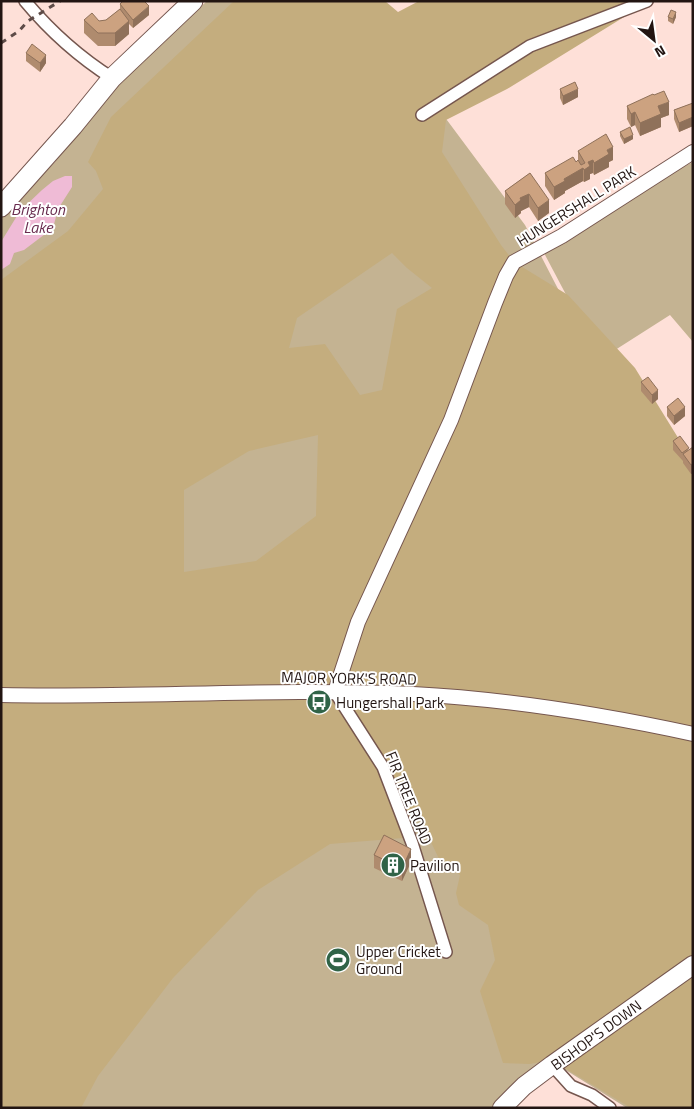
<svg xmlns="http://www.w3.org/2000/svg" width="694" height="1109" viewBox="0 0 694 1109" font-family="'Titillium Web',sans-serif">
  <style>
    .green { fill: #c4b392 }
    .forest { fill: #c4ad7e; fill-rule: evenodd }
    .water { fill: #efbbd6 }
    .lines { fill: none; stroke-linecap: round; stroke-linejoin: round }
    .minor-casing { stroke: #75564e; stroke-width: 14 }
    .tertiary-casing { stroke: #75564e; stroke-width: 16 }
    .primary-casing { stroke: #75564e; stroke-width: 20 }
    .trunk-casing { stroke: #75564e; stroke-width: 21 }
    .minor { stroke: #fff; stroke-width: 11 }
    .tertiary { stroke: #fff; stroke-width: 14 }
    .primary { stroke: #fff; stroke-width: 18 }
    .trunk { stroke: #fff; stroke-width: 19 }
    .rail { stroke: #5e4c48; stroke-width: 3; stroke-dasharray: 6 6; stroke-linecap: butt }
    .wall { fill: #af8b6e }
    .shaded-wall { fill: #8f715a }
    .building { fill: #cca280; stroke: #8f715a }
    .labels { text-anchor: middle; dominant-baseline: central; stroke-width: 4; stroke-linejoin: round; paint-order: stroke }
    .street-label { font-size: 15px; fill: #221512; stroke: #fff }
    .poi-label { font-size: 15px; fill: #221512; stroke: #fff; text-anchor: start }
    .water-label { font-size: 16px; font-style: italic; fill: #692c4f; stroke: #fff }
  </style>
  <rect width="100%" height="100%" fill="#fee0d8"/>
  <path class="green" d="M207,1H371L435,104L525,225L586,343L599,357L544,253L659,179L693,162V342L670,315L601,359L693,1108H627L551,1061L491,1108H1V216L55,162L69,138L132,69Z"/>
  <path class="forest" d="M234,1H385L398,12L419,1H650L507,89L446,120L442,152L501,245L514,262L568,295L635,368L693,462V1108H631L551,1060L530,1064L503,1063L480,991L495,960L488,925L459,905L456,893L460,875L440,861L420,819L403,838L330,844L258,890L173,978L98,1076L81,1108H1V280L68,231L103,189L96,171L88,162L111,117ZM392,253L407,268L432,288L397,309L382,390L360,395L325,344L289,348L297,318ZM318,435L316,516L256,561L184,572V490L249,451Z"/>
  <path class="water" d="M65,176H72V187L58,209L53,228L24,250L14,253L10,264L1,270V242L20,211L42,190L53,181Z"/>
  <g class="lines">
    <defs>
      <g id="minor">
        <path d="M25,1C50,31 79,57 112,78"/>
        <path d="M422,115L530,46L647,1"/>
        <path d="M335,692L383,767L412,843L446,952"/>
        <path d="M552,1065L571,1086L592,1095L610,1108"/>
      </g>
      <g id="tertiary">
        <path d="M335,692L358,622L451,420L495,303L506,276L514,262L562,236L693,152"/>
        <path d="M1,695C138,698 276,688 413,694C507,699 601,714 693,734"/>
      </g>
      <path id="primary" d="M502,1108L524,1086L552,1065L693,965"/>
      <path id="trunk" d="M1,207L73,126L112,78L193,1"/>
    </defs>
    <use href="#minor" class="minor-casing"/>
    <use href="#tertiary" class="tertiary-casing"/>
    <use href="#primary" class="primary-casing"/>
    <use href="#trunk" class="trunk-casing"/>
    <use href="#minor" class="minor"/>
    <use href="#tertiary" class="tertiary"/>
    <use href="#primary" class="primary"/>
    <use href="#trunk" class="trunk"/>
    <path class="rail" d="M1,43L19,31L28,21L60,1"/>
  </g>
  <g class="wall">
    <path d="M120,4L149,15L133,28L129,24V34L115,46H98L84,33V20L99,21L106,20L120,9Z"/>
    <path d="M668,17H676L673,24L668,21Z"/>
    <path d="M26,53L46,63L40,72L26,61Z"/>
    <path d="M560,89L578,97L563,105L560,98Z"/>
    <path d="M654,95L669,115L661,118V127L640,136L635,125L631,127L627,119V106Z"/>
    <path d="M693,103V126L679,132L674,119V110Z"/>
    <path d="M620,132L633,139L624,144L620,136Z"/>
    <path d="M578,151L613,160L609,162V167L594,175L593,173L590,174V179L584,182L583,181L565,191V193L554,200L545,186V173L578,161Z"/>
    <path d="M530,173L549,213L538,221L529,207L521,211V213L515,218L505,204V191Z"/>
    <path d="M641,382L658,399L652,404L641,391Z"/>
    <path d="M667,407L685,416L674,425L667,416Z"/>
    <path d="M673,441L689,450L693,447V473L691,474L683,463V461L673,450Z"/>
    <path d="M374,855L411,862L402,881L374,868Z"/>
  </g>
  <g class="shaded-wall">
    <path d="M149,6V15L133,28V20Z"/>
    <path d="M676,12V17L673,24V19Z"/>
    <path d="M129,21V34L115,46V33Z"/>
    <path d="M46,55V63L40,72V63Z"/>
    <path d="M578,89V97L563,105V96Z"/>
    <path d="M669,102V115L661,118V127L640,136V123L658,106Z"/>
    <path d="M635,112V125L631,127V114Z"/>
    <path d="M693,117V126L679,132V123Z"/>
    <path d="M633,135V139L624,144V139Z"/>
    <path d="M613,147V160L609,162V167L594,175V163L607,150Z"/>
    <path d="M593,160V173L590,174V179L584,182V170L588,162Z"/>
    <path d="M583,168V181L565,191V193L554,200V187L564,179Z"/>
    <path d="M529,194V207L521,211V213L515,218V205L520,198Z"/>
    <path d="M549,200V213L538,221V208Z"/>
    <path d="M658,390V399L652,404V395Z"/>
    <path d="M685,407V416L674,425V416Z"/>
    <path d="M693,464V473L691,474V465Z"/>
    <path d="M411,849V862L402,881V868Z"/>
  </g>
  <g class="building">
    <path d="M123,1H144L149,6L133,20L120,4Z"/>
    <path d="M120,9L129,21L115,33H98L84,20L92,13L99,21L106,20Z"/>
    <path d="M671,10L676,12L673,19L668,17Z"/>
    <path d="M32,44L46,55L40,63L26,53Z"/>
    <path d="M575,82L578,89L563,96L560,89Z"/>
    <path d="M664,91L669,102L658,106L661,114L640,123L635,112L631,114L627,106L653,94L654,95Z"/>
    <path d="M693,103V117L679,123L674,110Z"/>
    <path d="M630,127L633,135L624,139L620,132Z"/>
    <path d="M606,134L613,147L607,150L609,154L594,163L593,160L588,162L590,166L584,170L583,168L564,179L565,181L554,187L545,173L573,157L576,162L578,160L581,165L585,163L578,151Z"/>
    <path d="M530,173L549,200L538,208L529,194L520,198L521,200L515,205L505,191Z"/>
    <path d="M648,377L658,390L652,395L641,382Z"/>
    <path d="M678,398L685,407L674,416L667,407Z"/>
    <path d="M680,436L689,448L682,453L673,441Z"/>
    <path d="M693,447V464L691,465L683,454Z"/>
    <path d="M384,835L411,849L402,868L374,855Z"/>
  </g>
  <defs>
    <symbol id="bus-disc" viewBox="-11 -11 22 22"><circle r="9.5" fill="#306347" stroke="#fff"/><path d="M-5-6H5V4H4V6H2V4H-2V6H-4V4H-5ZM-3.5-4V0h7V-4ZM-3.5 1.2v1.5H-2V1.2ZM2 1.2v1.5H3.5V1.2Z" fill="#fff"/></symbol>
    <symbol id="building-disc" viewBox="-11 -11 22 22"><circle r="9.5" fill="#306347" stroke="#fff"/><path d="M-4-6H4V6H1V3H-1V6H-4ZM-2.5-4.3h1.7v1.8h-1.7ZM.8-4.3h1.7v1.8H.8ZM-2.5-1h1.7V.8h-1.7ZM.8-1h1.7V.8H.8Z" fill="#fff"/></symbol>
    <symbol id="stadium-disc" viewBox="-11 -11 22 22"><circle r="9.5" fill="#306347" stroke="#fff"/><path d="M0-5a6.5 5 0 1 0 0 10a6.5 5 0 1 0 0-10ZM-3.5-1.8h7v3.6h-7Z" fill="#fff"/></symbol>
  </defs>
  <g fill-rule="evenodd">
    <use href="#bus-disc" x="305" y="688" width="28" height="28"/>
    <use href="#building-disc" x="379" y="851" width="28" height="28"/>
    <use href="#stadium-disc" x="324" y="946" width="28" height="28"/>
  </g>
  <g class="labels">
    <g class="street-label">
      <text transform="translate(576 206) rotate(-32)">HUNGERSHALL PARK</text>
      <text transform="translate(349 678) rotate(1)">MAJOR YORK'S ROAD</text>
      <text transform="translate(409 798) rotate(68)">FIR TREE ROAD</text>
      <text transform="translate(596 1035) rotate(-36)">BISHOP'S DOWN</text>
    </g>
    <g class="poi-label">
      <text x="336" y="702">Hungershall Park</text>
      <text x="410" y="865">Pavilion</text>
      <text x="356" y="951">Upper Cricket<tspan x="356" dy="17">Ground</tspan></text>
    </g>
    <g class="water-label">
      <text x="38" y="209">Brighton<tspan x="38" dy="18">Lake</tspan></text>
    </g>
  </g>
  <rect width="694" height="1109" fill="none" stroke="#221512" stroke-width="5"/>
  <g transform="translate(654 40) rotate(151)" stroke="#ffffff" stroke-width="4" paint-order="stroke">
  <path d="M0-4L9 19L0 12L-9 19Z" fill="#221512"/>
  <text y="-8" font-size="14" font-weight="bold" text-anchor="middle" fill="#221512">N</text>
  </g>
</svg>
